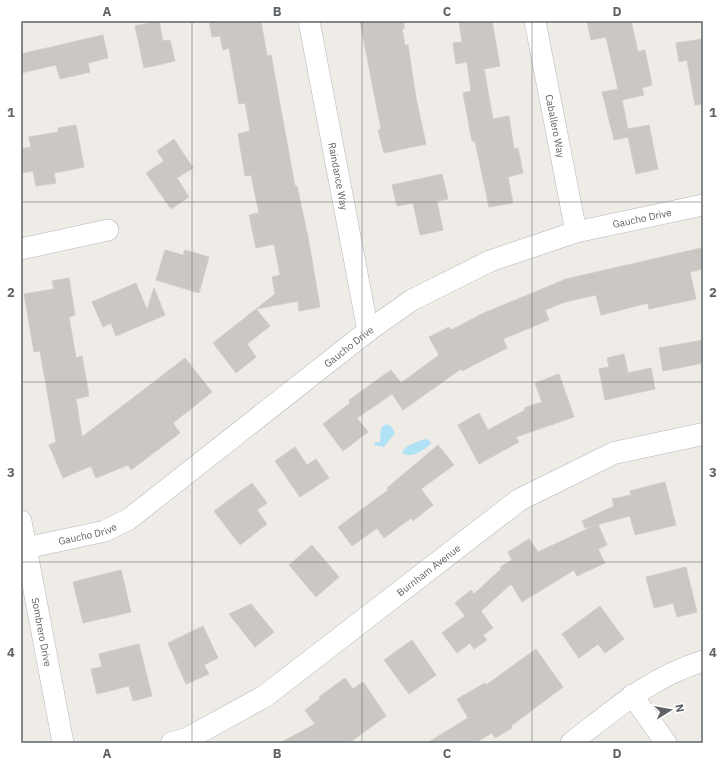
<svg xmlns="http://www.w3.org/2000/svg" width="724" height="764" viewBox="0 0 724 764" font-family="'IBM Plex Sans',sans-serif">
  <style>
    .water { fill: #b1e1f5 }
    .building { fill: #cbc7c4; stroke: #d3cdc6 }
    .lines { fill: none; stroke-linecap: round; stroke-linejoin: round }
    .street-casing { stroke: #b2b5b8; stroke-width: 22 }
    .secondary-casing { stroke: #b4b7ba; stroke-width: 23 }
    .street { stroke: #fff; stroke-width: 21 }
    .secondary { stroke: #fff; stroke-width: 22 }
    .grid { fill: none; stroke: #5f6366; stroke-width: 1; stroke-opacity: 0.55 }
    .labels { text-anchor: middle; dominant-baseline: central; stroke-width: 3; stroke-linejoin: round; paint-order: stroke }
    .street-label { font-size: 10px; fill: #5f6366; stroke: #fff }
    .neatline { fill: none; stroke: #5f6366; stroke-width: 1.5 }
    .grid-label { font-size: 13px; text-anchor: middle; font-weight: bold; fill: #5f6366 }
  </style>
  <rect width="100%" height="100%" fill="#efece7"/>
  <g class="water">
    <path d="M386,424L391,426L395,433L384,447L374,445L375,442H380L381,428Z"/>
    <path d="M427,439L431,442L430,445C421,451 412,459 402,453C406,444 418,441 427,439Z"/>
  </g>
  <g class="building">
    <path d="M159,21L163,41L170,40L175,61L144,68L135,26Z"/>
    <path d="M209,21H261L267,56L271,55L295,186H297L308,237L320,307L299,311L298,301L256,309L270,326L247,344L256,357L236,373L213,343L275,294L272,277L280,275L274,244L256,248L249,215L259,213L251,175L245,176L238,134L250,131L245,103L239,104L229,48L223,50L220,36L212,37Z"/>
    <path d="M360,21H404V29H402L405,45H408L416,98L426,144L384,153L378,130L381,129Z"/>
    <path d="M459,21H492L500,66L484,69L493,119L509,116L514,149L518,148L523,173L508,177L513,203L489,207L475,141H472L463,93L471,91L467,62L456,64L453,43L462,42Z"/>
    <path d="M587,21H631L638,52L645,50L652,85L642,88L644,95L622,100L628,129L649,125L658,169L636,174L628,137L614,140L602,92L618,89L606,37L591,40Z"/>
    <path d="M103,35L108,58L88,63L90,72L60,79L56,65L21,73V54Z"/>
    <path d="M703,39V104L695,105L687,60L679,62L676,43Z"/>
    <path d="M76,125L84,167L54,173L56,183L36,186L33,171L21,173V149L31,147L29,137L58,132V128Z"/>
    <path d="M174,139L193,168L177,178L189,197L171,209L146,173L164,161L157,151Z"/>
    <path d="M442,174L448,199L437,201L443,230L420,235L413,203L397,206L392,185Z"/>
    <path d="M701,248L703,269L690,272L696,299L649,309L648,303L601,315L596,295L565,302L545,310L549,320L503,339L507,348L462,371L461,369L403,410L392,394L357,418L368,432L343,451L323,424L350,403L349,400L391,370L401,383L439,355L429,337L449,327L451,330L484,313L566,279Z"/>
    <path d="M165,250L183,255L185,250L209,257L199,293L156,280Z"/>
    <path d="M69,278L75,315L69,317L76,358L82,356L89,396L76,399L82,437L185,358L212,392L173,423L180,433L131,470L128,465L96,478L91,466L63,478L49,445L56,442L40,351L34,352L24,294L54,289L52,281Z"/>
    <path d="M136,283L147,310L154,288L165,315L116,336L111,323L103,327L92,302Z"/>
    <path d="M703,340V363L663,371L659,348Z"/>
    <path d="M624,354L628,373L651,368L655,389L605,400L599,369L609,367L607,358Z"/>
    <path d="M559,374L574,417L516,437L519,442L479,464L458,425L479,413L488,430L525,410L524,408L542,402L535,383Z"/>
    <path d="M438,445L454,465L421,489L433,505L413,521L411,518L384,538L377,528L352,546L338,527L388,490L387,488Z"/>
    <path d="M295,447L307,465L316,459L329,478L300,497L275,461Z"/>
    <path d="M665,482L676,525L635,535L630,516L585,528L582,521L614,506L612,499L631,495L630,491Z"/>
    <path d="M252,483L267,503L257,510L267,524L240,545L214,511Z"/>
    <path d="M598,524L607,545L598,549L605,563L577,576L574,570L522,602L511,584L481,611L493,628L483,635L487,640L474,649L470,643L457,653L442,633L465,616L455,603L471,590L474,594L501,569L500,567L512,560L508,552L529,539L538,552Z"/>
    <path d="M312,545L339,577L316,597L289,565Z"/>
    <path d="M686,567L697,612L677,617L673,603L654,608L646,577Z"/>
    <path d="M121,570L131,612L83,623L73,582Z"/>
    <path d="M251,604L274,632L255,647L229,614Z"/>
    <path d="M600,606L624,639L605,653L598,644L579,658L562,634Z"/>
    <path d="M203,626L218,658L204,665L209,674L186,684L168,643Z"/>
    <path d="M412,640L436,675L409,694L384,660Z"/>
    <path d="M139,644L152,696L133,701L129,686L97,694L91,669L102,667L99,654Z"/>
    <path d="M536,649L563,687L511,726L512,728L495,738L492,733L475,743H427L468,718L457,699L485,683L486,685Z"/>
    <path d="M345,678L353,689L363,682L386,716L349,743H280L315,724L305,710L320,699L319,697Z"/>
  </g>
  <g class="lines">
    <defs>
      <g id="street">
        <path id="s1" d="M309,21L368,331"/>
        <path id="s2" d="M535,21L576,232"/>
        <path d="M21,249L108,230"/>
        <path id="s3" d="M21,521L63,743"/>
        <path id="s4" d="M26,548L105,531L129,519L368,331L412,300L490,261L576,232L703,205"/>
        <path d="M632,695L666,743"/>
        <path d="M571,743C615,709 649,678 703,661"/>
      </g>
      <g id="secondary">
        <path id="s5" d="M172,743L187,739L265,696L519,500L614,453L703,434"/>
      </g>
    </defs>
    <use href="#street" class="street-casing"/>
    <use href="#secondary" class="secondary-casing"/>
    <use href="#street" class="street"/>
    <use href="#secondary" class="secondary"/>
  </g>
  <path class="grid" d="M192,21V743M362,21V743M532,21V743M21,202H703M21,382H703M21,562H703"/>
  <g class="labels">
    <g class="street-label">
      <text stroke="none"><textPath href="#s2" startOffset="107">Caballero Way</textPath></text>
      <text stroke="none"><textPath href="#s1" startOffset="158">Raindance Way</textPath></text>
      <text stroke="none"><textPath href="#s4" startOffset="711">Gaucho Drive</textPath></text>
      <text stroke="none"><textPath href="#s4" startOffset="387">Gaucho Drive</textPath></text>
      <text stroke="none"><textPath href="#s4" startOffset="63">Gaucho Drive</textPath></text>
      <text stroke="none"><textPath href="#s5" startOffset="311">Burnham Avenue</textPath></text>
      <text stroke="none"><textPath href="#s3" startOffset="113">Sombrero Drive</textPath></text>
    </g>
  </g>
  <rect width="724" height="764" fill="none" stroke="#ffffff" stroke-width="44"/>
  <g transform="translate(670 710) rotate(79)" stroke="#ffffff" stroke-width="3" paint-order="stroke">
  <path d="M0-3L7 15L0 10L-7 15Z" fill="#5f6366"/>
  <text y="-6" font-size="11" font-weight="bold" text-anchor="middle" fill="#5f6366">N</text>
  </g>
  <rect x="22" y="22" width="680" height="720" class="neatline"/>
  <g class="grid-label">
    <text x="107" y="16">A</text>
    <text x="277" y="16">B</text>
    <text x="447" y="16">C</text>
    <text x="617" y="16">D</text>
    <text x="11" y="117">1</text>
    <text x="713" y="117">1</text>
    <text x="11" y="297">2</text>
    <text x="713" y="297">2</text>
    <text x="11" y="477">3</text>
    <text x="713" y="477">3</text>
    <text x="11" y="657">4</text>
    <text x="713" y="657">4</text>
    <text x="107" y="758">A</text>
    <text x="277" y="758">B</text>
    <text x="447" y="758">C</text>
    <text x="617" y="758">D</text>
  </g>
</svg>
